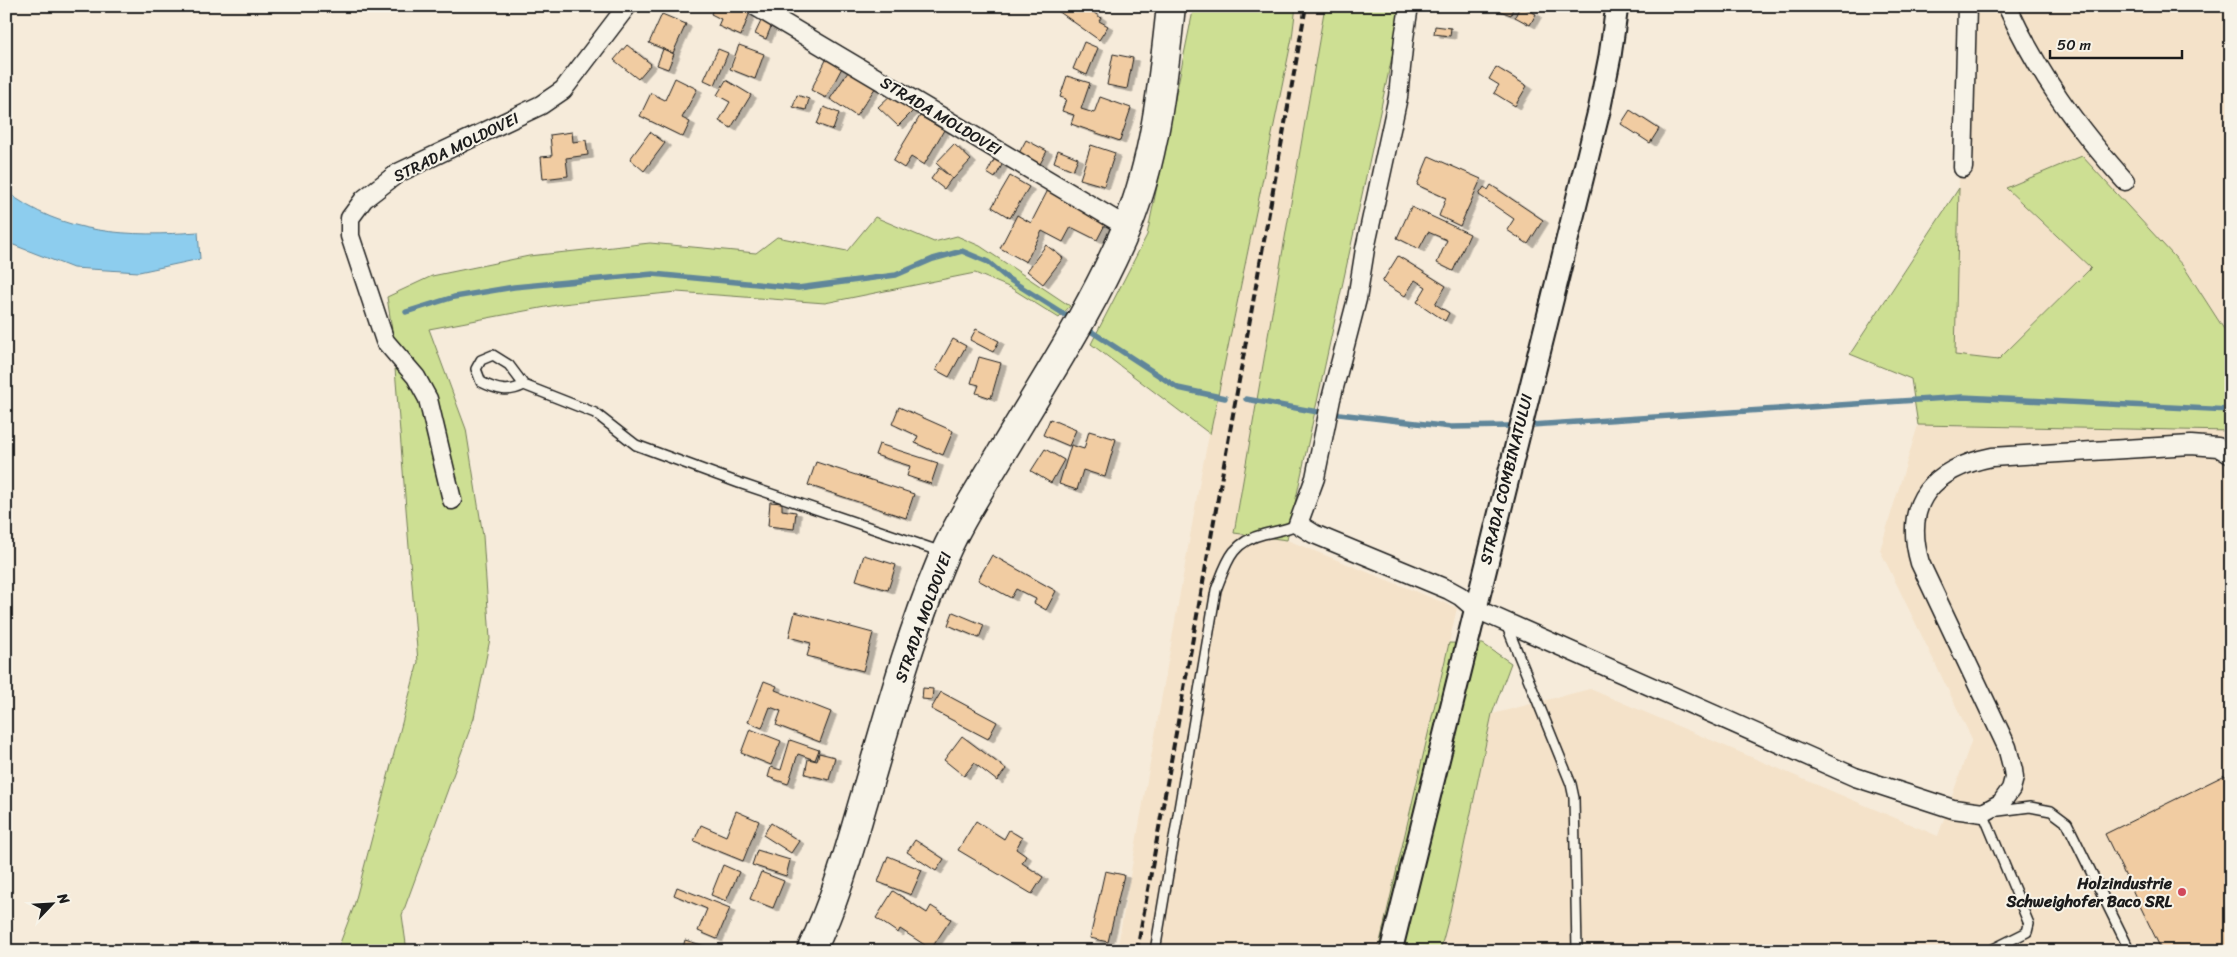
<svg xmlns="http://www.w3.org/2000/svg" width="2237" height="957" viewBox="0 0 2237 957" font-family="Sriracha,sans-serif">
  <style>
    .built { fill: #f4e2c9 }
    .green { fill: #cddf93; stroke: #747e58 }
    .water { fill: #8dcdee; stroke: #60869a }
    .lines { fill: none; stroke-linecap: round; stroke-linejoin: round }
    .stream { stroke: #60869a; stroke-width: 5.5 }
    .building { fill: #f1cca2; stroke: #1c1c1c; filter: url(#shadow) }
    .service-casing { stroke: #1c1c1c; stroke-width: 12 }
    .minor-casing { stroke: #1c1c1c; stroke-width: 21 }
    .tertiary-casing { stroke: #1c1c1c; stroke-width: 25 }
    .primary-casing { stroke: #1c1c1c; stroke-width: 31 }
    .service { stroke: #f7f3e8; stroke-width: 9 }
    .minor { stroke: #f7f3e8; stroke-width: 18 }
    .tertiary { stroke: #f7f3e8; stroke-width: 21 }
    .primary { stroke: #f7f3e8; stroke-width: 28 }
    .rail { stroke: #1c1c1c; stroke-width: 4; stroke-dasharray: 8 4; stroke-linecap: butt }
    .poi-dot { fill: #d1495b; stroke: #f7f3e8; stroke-width: 2 }
    .labels { text-anchor: middle; dominant-baseline: central; stroke-width: 4; stroke-linejoin: round; paint-order: stroke }
    .street-label { font-size: 16px; fill: #1c1c1c; stroke: #f7f3e8 }
    .poi-label { font-size: 16px; font-weight: bold; fill: #1c1c1c; stroke: #f7f3e8; text-anchor: end }
  </style>
  <defs>
    <filter id="shadow"><feDropShadow dx="5.5" dy="3" stdDeviation="0" flood-color="#0004"/></filter>
  </defs>
  <rect width="100%" height="100%" fill="#f6ebda"/>
  <filter id="ink" filterUnits="userSpaceOnUse"><feTurbulence type="fractalNoise" baseFrequency=".02" numOctaves="2"/><feDisplacementMap in="SourceGraphic" scale="10" xChannelSelector="R" yChannelSelector="G"/><feConvolveMatrix kernelMatrix="1 2 1 2 8 2 1 2 1" color-interpolation-filters="sRGB"/></filter>
  <g filter="url(#ink)">
    <g class="built">
      <path d="M1296,6H1325L1234,533L1287,540L1457,608L1378,951H1117L1201,474L1292,38Z"/>
      <path d="M1956,6H2231V340L2184,267L2007,189L2091,268L1998,360L1954,356L1959,188Z"/>
      <path d="M1918,425L2231,431V951H1440L1448,921L1492,714L1590,689L1938,836L1972,739L1880,550Z"/>
    </g>
    <g class="green">
      <path d="M1194,6H1296L1292,38L1210,434L1091,344L1147,235Z"/>
      <path d="M1325,6H1403L1287,540L1234,533Z"/>
      <path d="M2082,156L2184,267L2231,340V431L1918,425L1911,379L1850,354L1959,188L1955,355L1998,360L2091,268L2006,188Z"/>
      <path d="M875,217L934,242L957,236L980,246L1070,306L1059,318L1011,288L975,273L825,303L677,292L562,304L429,329L466,429L483,536L490,639L474,718L402,915L407,951H337L354,906L418,662L392,330L387,297L432,276L529,256L650,243L756,253L777,237L847,251Z"/>
      <path d="M1449,643L1483,644L1511,663L1492,714L1448,921L1440,951H1378Z"/>
    </g>
    <path class="water" d="M6,191C62,235 130,237 198,232L200,259L139,272L73,268L6,242Z"/>
    <g class="lines">
      <g class="stream">
        <path d="M406,312L454,297L514,287L653,274L798,288L896,275L933,259L962,251L988,262L1007,278L1072,319"/>
        <path d="M1086,328L1178,388L1225,398"/>
        <path d="M1246,399L1318,412"/>
        <path d="M1339,414L1451,427L1509,426"/>
        <path d="M1531,425L1963,397L2231,410"/>
      </g>
    </g>
    <g class="building">
      <path d="M714,6H737L750,12L741,36L718,26L721,19L711,14Z"/>
      <path d="M1051,6H1085L1101,18L1099,21L1108,26L1099,40Z"/>
      <path d="M1502,6L1513,7L1511,15L1500,11Z"/>
      <path d="M1520,6L1536,14L1530,25L1515,17Z"/>
      <path d="M662,14L686,24L673,53L649,43Z"/>
      <path d="M763,17L773,22L766,39L755,34Z"/>
      <path d="M1435,26L1451,28L1450,36L1434,34Z"/>
      <path d="M1084,42L1098,48L1087,75L1073,69Z"/>
      <path d="M627,45L651,64L638,79L614,60Z"/>
      <path d="M739,45L764,54L755,79L730,69Z"/>
      <path d="M663,49L674,54L668,69L657,65Z"/>
      <path d="M718,49L728,53L715,85L704,80Z"/>
      <path d="M1113,54L1133,58L1127,89L1107,85Z"/>
      <path d="M828,56L844,64L826,98L811,90Z"/>
      <path d="M852,66L878,84L856,116L830,99Z"/>
      <path d="M1496,67L1527,86L1515,106L1494,93L1499,85L1489,79Z"/>
      <path d="M1067,76L1090,83L1081,109L1094,113L1100,97L1131,108L1120,141L1071,124L1074,115L1062,111L1066,99L1060,97Z"/>
      <path d="M675,78L697,89L682,118L690,122L683,137L640,116L651,93L665,100Z"/>
      <path d="M726,80L751,95L731,128L719,121L730,102L717,95Z"/>
      <path d="M894,92L913,111L898,126L878,107Z"/>
      <path d="M797,95L809,99L806,110L793,107Z"/>
      <path d="M824,107L839,113L833,130L817,124Z"/>
      <path d="M1630,110L1659,129L1650,143L1621,124Z"/>
      <path d="M920,116L944,130L924,165L911,157L904,168L893,161Z"/>
      <path d="M572,132L573,142L586,140L588,155L566,158L568,176L543,179L541,157L552,156L550,135Z"/>
      <path d="M650,132L665,143L644,171L630,159Z"/>
      <path d="M1026,140L1047,151L1040,164L1019,153Z"/>
      <path d="M954,144L971,160L953,179L936,163Z"/>
      <path d="M1091,145L1115,153L1104,186L1080,179Z"/>
      <path d="M1058,150L1078,158L1073,170L1054,162Z"/>
      <path d="M1429,156L1481,179L1460,226L1439,216L1446,198L1417,185Z"/>
      <path d="M995,158L1003,163L995,178L987,173Z"/>
      <path d="M939,168L952,178L944,189L931,179Z"/>
      <path d="M1010,176L1029,187L1010,218L992,207Z"/>
      <path d="M1491,185L1543,220L1528,244L1507,230L1514,219L1479,195L1484,187L1488,190Z"/>
      <path d="M1049,188L1108,219L1097,240L1071,227L1063,242L1042,231L1026,262L1000,248L1017,215L1031,223Z"/>
      <path d="M1411,207L1470,234L1453,271L1437,263L1447,240L1428,232L1419,249L1397,238Z"/>
      <path d="M1046,245L1063,258L1043,284L1027,271Z"/>
      <path d="M1398,256L1446,286L1435,304L1449,313L1445,321L1417,302L1426,287L1415,280L1405,296L1382,282Z"/>
      <path d="M976,329L999,341L993,352L970,340Z"/>
      <path d="M953,339L966,346L949,377L936,370Z"/>
      <path d="M979,357L1001,363L991,398L976,393L979,385L971,383Z"/>
      <path d="M899,407L953,431L943,455L915,443L918,436L892,424Z"/>
      <path d="M1050,419L1076,430L1069,446L1043,435Z"/>
      <path d="M1089,431L1116,439L1105,477L1083,470L1077,490L1059,484L1071,445L1084,449Z"/>
      <path d="M879,444L938,463L931,484L907,476L910,466L875,455Z"/>
      <path d="M1045,449L1064,460L1051,483L1031,471Z"/>
      <path d="M816,462L914,494L906,518L808,485Z"/>
      <path d="M770,502L782,503V510L796,512L794,529L768,526Z"/>
      <path d="M864,555L896,565L888,590L856,580Z"/>
      <path d="M992,555L1056,591L1046,610L1034,603L1036,599L1016,589L1011,598L978,580Z"/>
      <path d="M795,612L873,633L863,671L807,656L811,643L789,637Z"/>
      <path d="M953,612L984,625L979,638L948,625Z"/>
      <path d="M764,681L777,686L775,690L831,712L820,742L776,725L781,711L770,707L762,728L748,722Z"/>
      <path d="M923,688L933,689L932,700L922,699Z"/>
      <path d="M941,692L997,722L988,739L931,709Z"/>
      <path d="M750,729L781,741L771,765L741,753Z"/>
      <path d="M962,736L1006,769L997,781L974,763L964,776L944,760Z"/>
      <path d="M790,740L819,750L815,760L798,754L788,784L768,777L771,767L781,770Z"/>
      <path d="M819,753L835,757L829,780L805,774L808,759L817,761Z"/>
      <path d="M2225,775L2231,787V951H2162L2105,834Z"/>
      <path d="M736,811L759,821L743,861L694,841L701,825L726,836Z"/>
      <path d="M976,821L1004,839L1009,830L1022,838L1016,849L1026,856L1022,863L1043,877L1032,894L958,850Z"/>
      <path d="M771,823L799,841L791,853L763,835Z"/>
      <path d="M915,840L944,859L936,871L907,852Z"/>
      <path d="M757,850L790,860L786,876L752,865Z"/>
      <path d="M888,856L922,870L911,895L878,882Z"/>
      <path d="M723,865L739,872L726,901L711,895Z"/>
      <path d="M1105,871L1124,875L1108,942L1090,938Z"/>
      <path d="M761,872L784,881L773,908L750,899Z"/>
      <path d="M677,887L730,908L717,939L698,931L707,909L674,895Z"/>
      <path d="M893,891L927,913L931,906L951,919L931,949L900,929L898,933L876,918Z"/>
      <path d="M685,940L718,950V951H682Z"/>
    </g>
    <g class="lines">
      <defs>
        <g id="service">
          <path d="M524,385C509,393 497,390 481,382L476,369L481,360L493,355L509,365L524,385L595,413L636,445L739,483L942,552"/>
          <path d="M1506,624L1571,784L1574,798L1577,951"/>
          <path d="M1155,951L1216,590C1227,562 1231,542 1264,534C1276,531 1287,530 1298,524"/>
          <path d="M1989,951L2027,932L2029,924L1983,813L2030,807L2051,811L2067,823L2130,951"/>
        </g>
        <g id="minor">
          <path d="M755,6L1127,227"/>
          <path d="M1409,6L1404,38L1398,97L1365,249L1357,299L1331,399L1315,478L1298,524L1314,534L1449,590L1460,596L1474,608L1855,777L1953,809L1983,813L2001,803L2011,789L2014,778L2013,770L2007,747L1920,563C1902,501 1933,469 1992,457L2191,445L2218,447L2231,455"/>
          <path d="M2007,6C2039,75 2075,125 2125,181"/>
          <path d="M1963,168L1967,6"/>
          <path d="M452,500L428,399L416,377L385,341L350,236V218L364,199L398,173L541,105L563,90L627,6"/>
        </g>
        <path id="tertiary" d="M1391,951L1599,111L1610,56L1617,6"/>
        <path id="primary" d="M811,951C834,904 848,855 862,806C886,726 907,644 939,567C954,529 977,494 998,459C1043,383 1093,308 1127,227C1156,157 1163,80 1171,6"/>
      </defs>
      <use href="#service" class="service-casing"/>
      <use href="#minor" class="minor-casing"/>
      <use href="#tertiary" class="tertiary-casing"/>
      <use href="#primary" class="primary-casing"/>
      <use href="#service" class="service"/>
      <use href="#minor" class="minor"/>
      <use href="#tertiary" class="tertiary"/>
      <use href="#primary" class="primary"/>
      <path class="rail" d="M1137,951L1306,6"/>
    </g>
  </g>
  <circle class="poi-dot" cx="2182" cy="892" r="5"/>
  <g class="labels">
    <g class="street-label">
      <text transform="translate(941 116) rotate(31)">STRADA MOLDOVEI</text>
      <text transform="translate(456 147) rotate(-26)">STRADA MOLDOVEI</text>
      <text transform="translate(1506 479) rotate(-76)">STRADA COMBINATULUI</text>
      <text transform="translate(923 617) rotate(-70)">STRADA MOLDOVEI</text>
    </g>
    <g class="poi-label">
      <text x="2172" y="883">Holzindustrie<tspan x="2172" dy="18">Schweighofer Baco SRL</tspan></text>
    </g>
  </g>
  <rect width="2237" height="957" fill="none" stroke="#f7f3e8" stroke-width="25"/>
  <rect x="12" y="12" width="2212" height="932" fill="none" stroke="#1c1c1c" stroke-width="2" filter="url(#ink)"/>
  <g transform="translate(52 904) rotate(65)" stroke="#f7f3e8" stroke-width="4" paint-order="stroke">
  <path d="M0-4L9 19L0 12L-9 19Z" fill="#1c1c1c"/>
  <text y="-8" font-size="14" font-weight="bold" text-anchor="middle" fill="#1c1c1c">N</text>
  </g>
  <path d="M2050 50v8h132v-8" fill="none" stroke="#1c1c1c" stroke-width="2.5"/>
  <text x="2057" y="50" font-size="15" fill="#1c1c1c" stroke="#f7f3e8" stroke-width="4" paint-order="stroke">50 m</text>
</svg>
